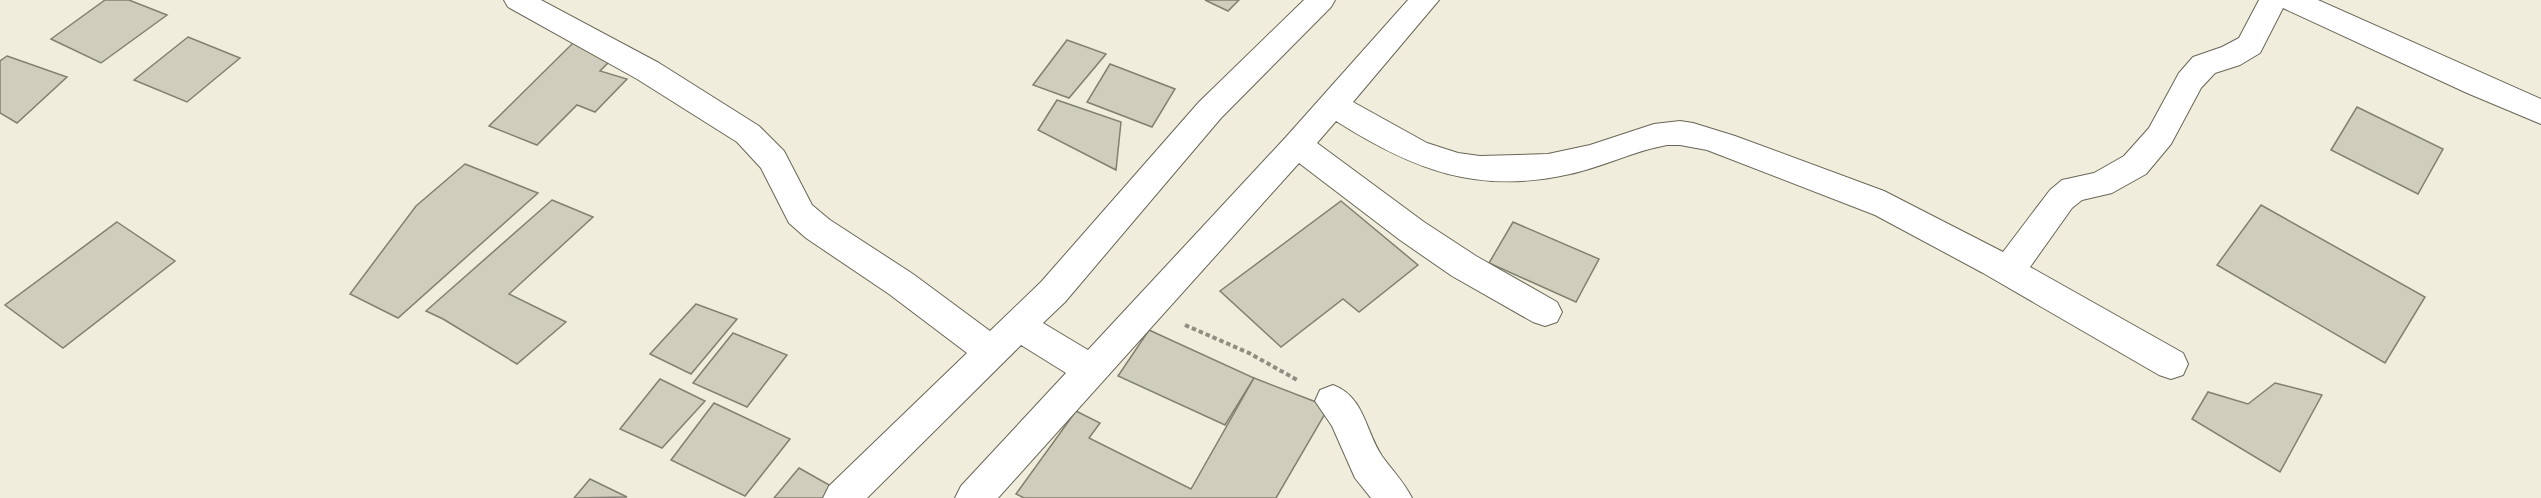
<svg xmlns="http://www.w3.org/2000/svg" width="2541" height="498" viewBox="0 0 2541 498" font-family="Figtree,sans-serif">
  <style>
    .building { fill: #cfcdbb; stroke: #828070; stroke-width: 1.5 }
    .lines { fill: none; stroke-linecap: round; stroke-linejoin: round }
    .street-casing { stroke: #686656; stroke-width: 2 }
    .path { stroke: #908e82; stroke-width: 4; stroke-dasharray: 4.5 3; stroke-linecap: butt }
    .street { fill: #fff; fill-rule: evenodd }
  </style>
  <rect width="100%" height="100%" fill="#f0eddc"/>
  <g class="building">
    <path d="M105,0H129L167,15L101,63L51,39Z"/>
    <path d="M1205,0H1239L1228,11Z"/>
    <path d="M188,37L240,58L187,102L134,80Z"/>
    <path d="M1067,40L1106,54L1069,98L1033,85Z"/>
    <path d="M573,43L613,58L600,71L627,79L595,112L577,105L537,145L489,126Z"/>
    <path d="M7,56L67,77L17,123L0,113V61Z"/>
    <path d="M1110,64L1175,89L1152,127L1087,102Z"/>
    <path d="M1057,100L1121,122L1116,170L1038,130Z"/>
    <path d="M2357,107L2443,149L2418,194L2331,150Z"/>
    <path d="M465,164L538,193L398,318L350,294L416,206Z"/>
    <path d="M552,200L593,217L509,294L566,322L517,364L443,319L426,311Z"/>
    <path d="M1341,201L1418,265L1359,312L1343,299L1281,347L1220,291Z"/>
    <path d="M2261,205L2425,297L2385,363L2217,265Z"/>
    <path d="M117,222L175,261L63,348L5,305Z"/>
    <path d="M1513,222L1599,259L1576,302L1489,263Z"/>
    <path d="M696,304L737,319L691,374L650,354Z"/>
    <path d="M1149,330L1254,378L1225,425L1118,376Z"/>
    <path d="M733,333L787,355L747,407L693,383Z"/>
    <path d="M1254,378L1329,407L1276,498H1024L1016,494L1076,411L1100,423L1089,438L1191,489Z"/>
    <path d="M660,379L705,401L662,448L620,429Z"/>
    <path d="M2275,383L2322,395L2280,472L2192,419L2208,392L2248,404Z"/>
    <path d="M714,403L790,439L745,496L671,460Z"/>
    <path d="M799,468L831,486L824,498H774Z"/>
    <path d="M590,479L627,497L574,498Z"/>
  </g>
  <g class="lines">
    <defs>
      <g id="street">
        <path d="M504,0H541L659,63L759,126L784,151L812,205L830,220L913,274L990,331L1041,282L1199,102L1304,0H1335L1331,7L1221,118L1065,302L1043,323L1088,350L1286,137L1408,0H1439L1353,102L1427,143L1458,153L1480,156L1548,154L1590,145L1654,124L1680,121L1693,123L1735,136L1884,191L2003,252L2050,190L2062,180L2094,173L2124,156L2149,128L2179,73L2193,57L2222,47L2239,38L2259,0H2318L2541,99V124L2467,93L2283,8L2260,53L2240,65L2215,73L2201,88L2171,144L2146,174L2112,193L2082,200L2072,208L2030,267L2183,353L2188,364L2183,375L2171,379L2159,375L1983,273L1875,215L1707,150L1680,145H1667C1633,151 1603,167 1570,174C1478,195 1413,170 1336,121L1317,143L1424,222L1476,256L1557,302L1562,312L1557,322L1545,326L1533,322L1452,276L1400,240L1299,163L998,498H955L961,486L1066,373L1021,345L867,498H823L829,486L967,353L889,294L806,238L789,223L761,168L737,142L637,79L508,7Z"/>
        <path d="M1333,385C1365,397 1365,431 1382,456C1392,470 1404,482 1412,498H1371L1355,478L1332,426L1315,401L1320,390Z"/>
      </g>
    </defs>
    <use href="#street" class="street-casing"/>
    <path class="path" d="M1185,325L1249,353L1299,381"/>
    <use href="#street" class="street"/>
  </g>
</svg>
